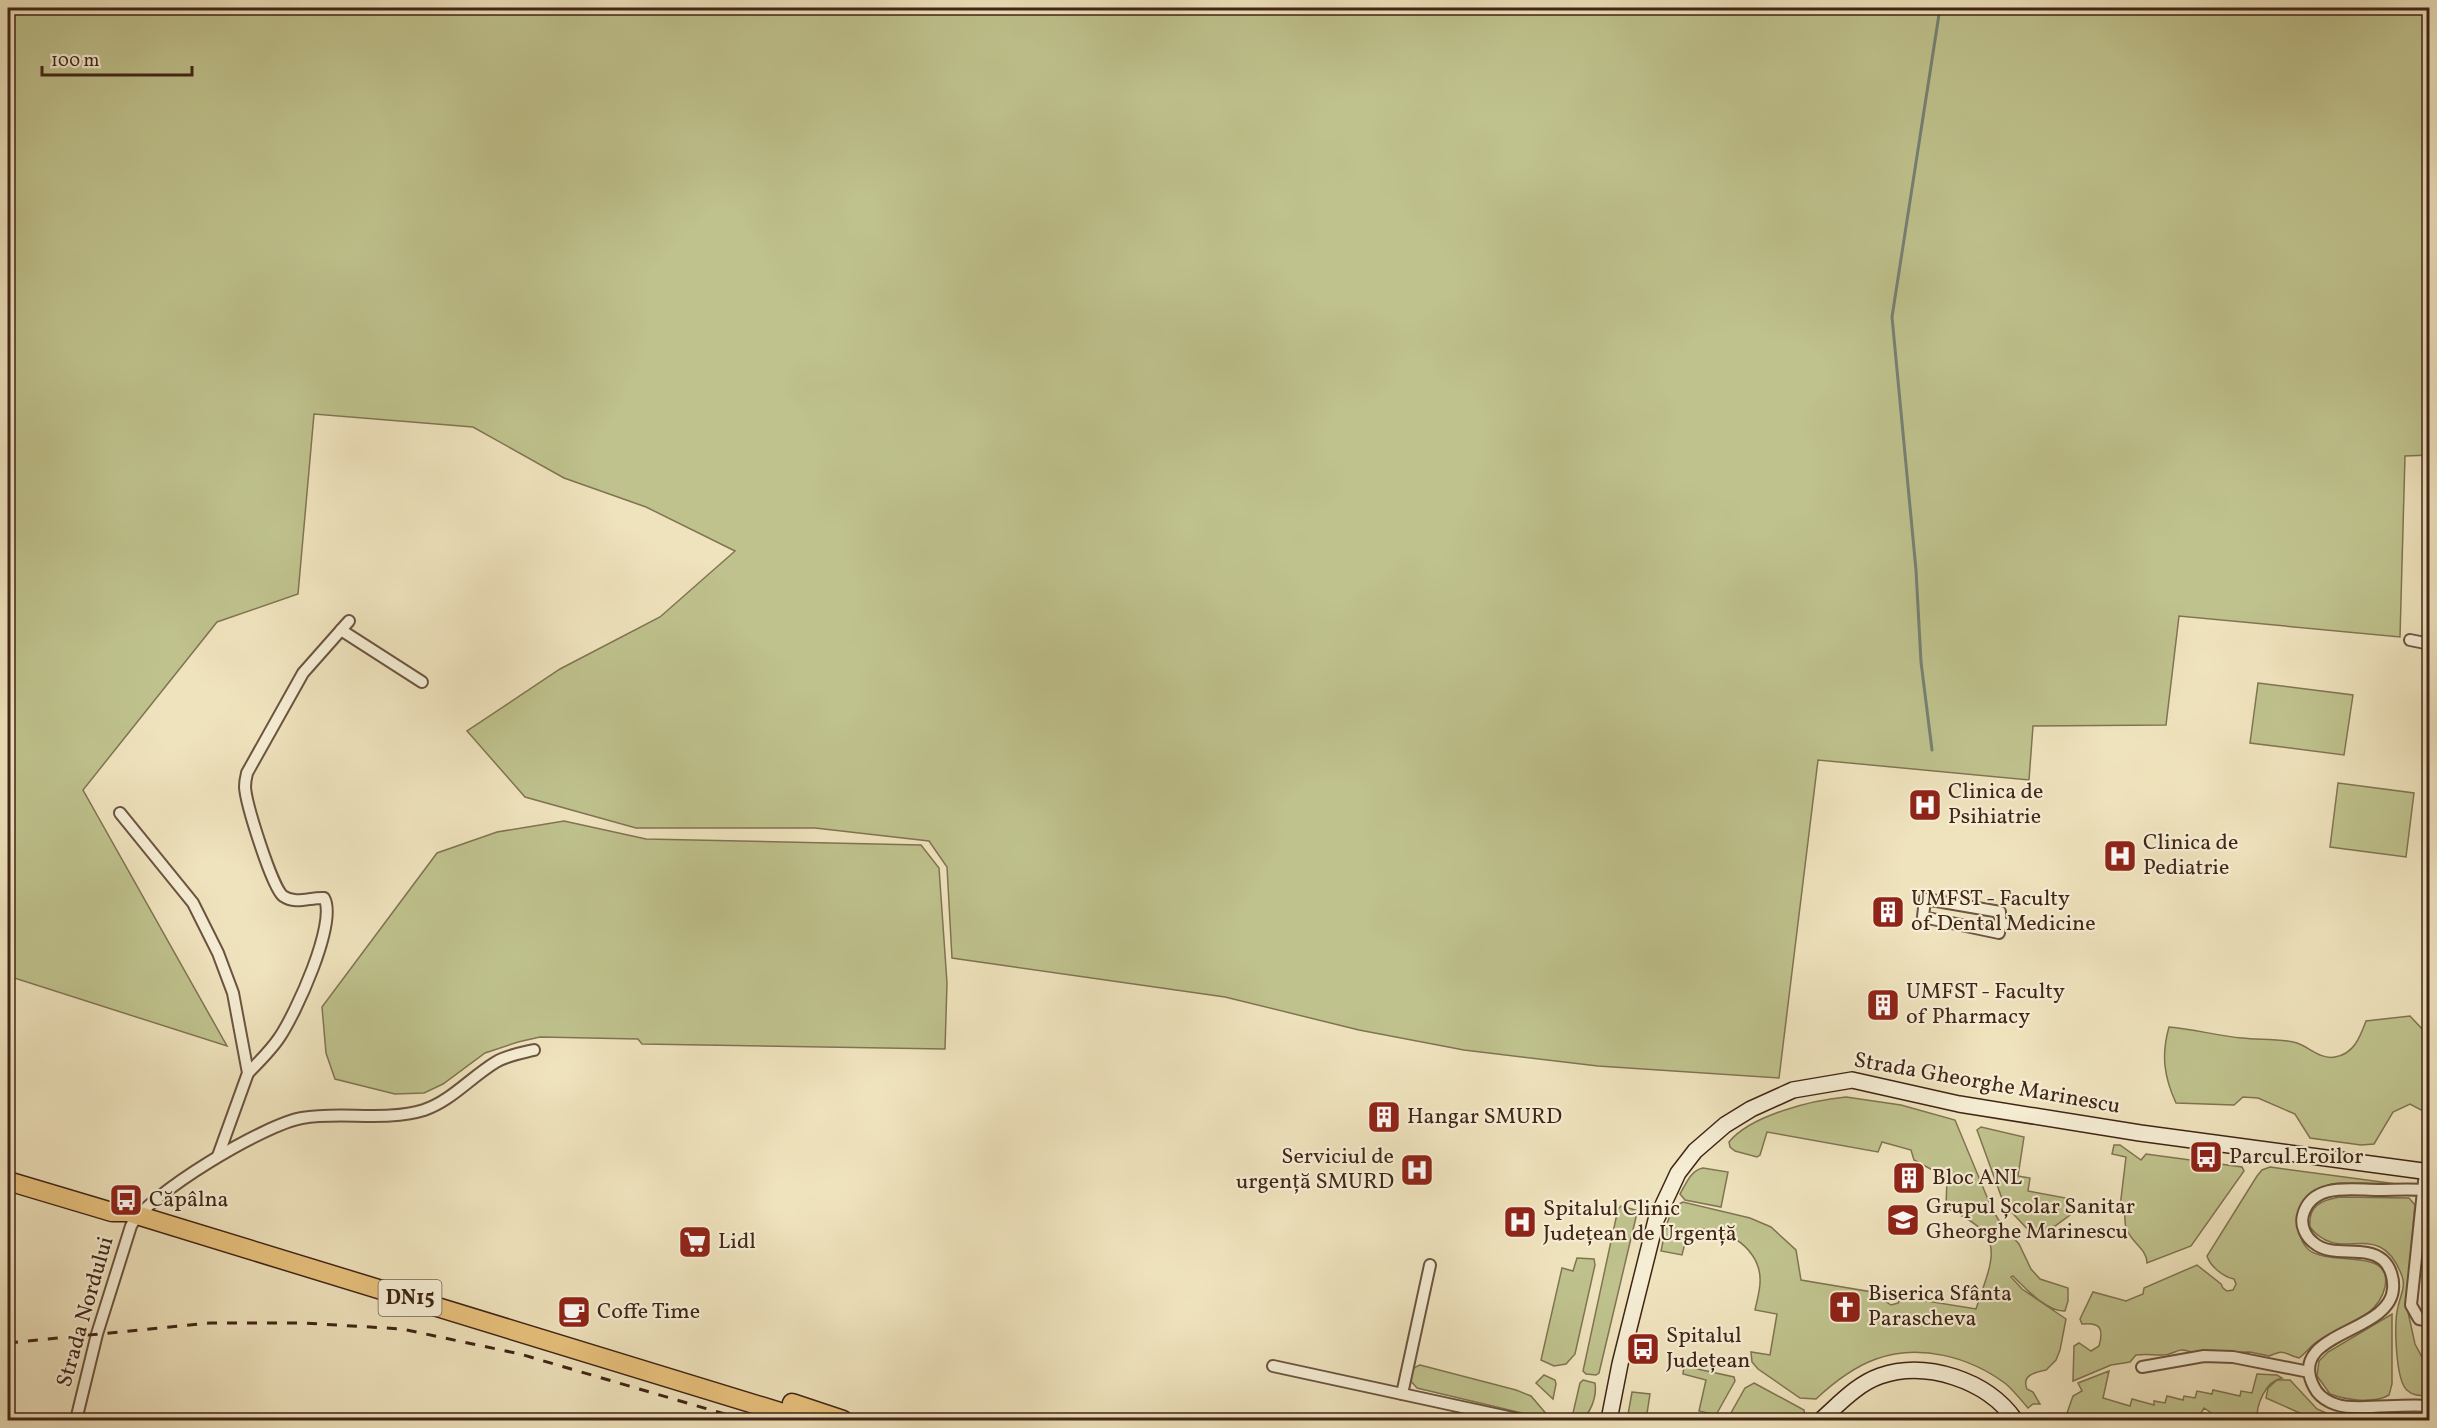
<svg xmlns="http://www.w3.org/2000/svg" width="2437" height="1428" viewBox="0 0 2437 1428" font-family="Vollkorn,serif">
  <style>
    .green { fill: #bfc28d; stroke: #807452; stroke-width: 1.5 }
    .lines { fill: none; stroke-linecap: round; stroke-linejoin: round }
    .stream { stroke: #768175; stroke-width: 3 }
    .street-casing { stroke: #6c5440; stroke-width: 14 }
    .secondary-casing { stroke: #412517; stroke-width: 18 }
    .primary-casing { stroke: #412517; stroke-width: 21 }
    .street { stroke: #f5edd4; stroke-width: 10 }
    .secondary { stroke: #f5edd4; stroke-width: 15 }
    .primary { stroke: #e8c27e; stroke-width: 18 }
    .rail { stroke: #412517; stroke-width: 3; stroke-dasharray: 10 10; stroke-linecap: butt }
    .labels { text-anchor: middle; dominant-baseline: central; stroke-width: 4.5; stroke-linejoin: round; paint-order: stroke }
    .shield { fill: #f5edd4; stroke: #776150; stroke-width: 1.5 }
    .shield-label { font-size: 21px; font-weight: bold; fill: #412517 }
    .poi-label { font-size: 22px; fill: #412517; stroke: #f5edd4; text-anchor: start }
    .street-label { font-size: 22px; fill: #412517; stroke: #f5edd4 }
  </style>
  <rect width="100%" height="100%" fill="#efe3bd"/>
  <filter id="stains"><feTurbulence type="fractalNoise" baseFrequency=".00333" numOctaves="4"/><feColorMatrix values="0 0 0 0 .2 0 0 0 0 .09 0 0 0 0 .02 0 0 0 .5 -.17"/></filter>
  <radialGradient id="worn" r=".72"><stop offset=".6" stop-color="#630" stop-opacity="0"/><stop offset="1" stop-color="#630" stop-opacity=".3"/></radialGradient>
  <g class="green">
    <path d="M8,8H2429L2430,455L2405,456L2400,637L2179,616L2166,725L2033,726L2029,780L1818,760L1779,1078L1598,1066L1464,1050L1359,1030L1225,997L952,958L947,867L929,841L815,828H636L525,797L467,731L560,669L660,617L735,551L646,507L564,478L473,427L314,414L298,594L217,622L83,790L227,1046L8,976Z"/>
    <path d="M2258,683L2353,695L2344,755L2250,743Z"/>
    <path d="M2338,783L2414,793L2406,857L2330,847Z"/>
    <path d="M564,821L646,839L921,845L939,868L947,983L945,1049L642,1044L638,1039L540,1037L518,1042L485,1053L443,1084L424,1093L395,1094L335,1079L326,1053L322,1007L437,853L497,832Z"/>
    <path d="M2410,1016L2425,1032L2429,1033V1110L2423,1111L2410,1104L2393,1112L2374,1144L2361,1145L2310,1138L2295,1114L2258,1098L2243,1097L2234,1105L2176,1103C2164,1077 2161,1055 2169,1027C2194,1029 2218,1036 2242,1038C2259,1040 2280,1038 2297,1043C2309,1047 2321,1060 2335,1057C2354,1054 2360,1037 2366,1021Z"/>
    <path d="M1846,1097L1901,1105L1955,1120L1992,1209L2001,1224L2019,1244L2031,1269L2040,1279L2068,1288V1301L2065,1311C2047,1312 2025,1288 2013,1276L2011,1277L2022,1289L2066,1319L2060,1350L2056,1360L2046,1370C2036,1372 2021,1375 2027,1389L2033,1392L2040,1404H2033L2028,1408C2021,1400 2014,1391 2006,1384C1970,1357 1919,1343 1876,1359C1854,1367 1833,1383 1816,1399L1800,1398L1758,1369L1752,1362L1751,1352L1770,1355L1777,1314L1755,1310C1757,1300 1761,1288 1760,1278C1759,1245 1718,1222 1688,1231L1682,1255L1661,1251C1665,1235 1666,1209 1683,1202L1750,1218L1771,1227L1796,1250L1801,1280L1884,1294L1885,1301L1891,1305L1898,1303L1902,1297L1976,1309C1994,1254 2008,1236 1946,1208L1947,1178L1914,1160L1911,1150L1882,1142L1878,1152L1767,1132L1760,1155L1757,1157L1735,1151L1730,1147L1729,1142C1751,1115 1813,1100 1846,1097Z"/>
    <path d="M1981,1127L2024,1137L2018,1176L2030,1178L2028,1191L2071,1199L2070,1215L2055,1226L2040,1230L2038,1238L2032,1234L2004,1204L1977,1130Z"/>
    <path d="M2114,1145H2120L2141,1160L2146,1154L2242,1167L2244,1171L2191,1246L2147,1263C2147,1249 2132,1243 2127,1230C2122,1219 2129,1219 2120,1207L2126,1157L2112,1154Z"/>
    <path d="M2270,1167L2397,1184C2380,1183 2363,1183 2346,1183C2318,1182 2294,1202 2299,1230C2300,1237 2303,1245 2309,1250C2330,1267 2393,1246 2385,1287C2377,1321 2338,1325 2315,1343C2309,1348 2305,1354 2299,1358C2282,1353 2286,1349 2269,1356L2250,1352L2193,1353C2176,1345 2176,1356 2161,1355C2152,1355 2145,1354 2136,1355L2130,1362L2111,1365L2073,1381L2074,1346L2079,1343L2091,1351L2099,1346C2104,1328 2100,1322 2082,1324L2080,1319L2093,1292L2126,1301L2143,1294L2144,1288L2197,1265L2221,1284L2223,1288L2227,1291L2233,1290L2236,1284L2234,1279C2223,1277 2210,1266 2207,1256L2257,1176L2262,1170Z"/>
    <path d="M1703,1168L1728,1172L1721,1207L1685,1200L1680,1194C1686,1184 1691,1170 1703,1168Z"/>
    <path d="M2340,1197L2409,1198L2415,1205L2406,1303L2415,1344L2429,1370V1396C2423,1396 2413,1396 2408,1391C2395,1382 2394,1322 2398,1307C2400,1296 2406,1287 2402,1276C2379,1215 2341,1267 2310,1227C2308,1206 2321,1200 2340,1197Z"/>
    <path d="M1621,1206L1636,1210L1637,1213L1599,1373L1596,1375L1586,1374L1583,1371L1618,1209Z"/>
    <path d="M1577,1258L1594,1259L1595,1265L1575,1354L1566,1364L1554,1366L1541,1360L1562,1268L1573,1271Z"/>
    <path d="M2392,1314V1384L2389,1395C2374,1404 2346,1400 2330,1394L2317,1376L2319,1361L2328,1352Z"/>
    <path d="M1420,1365L1516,1390L1531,1396L1548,1416L1547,1419L1417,1388L1409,1379C1410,1371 1412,1368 1420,1365Z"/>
    <path d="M1684,1366L1734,1377L1735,1381L1716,1415L1699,1411L1706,1380L1683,1374Z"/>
    <path d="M2109,1371L2103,1398L2130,1406L2132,1399L2154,1405V1401L2165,1403L2167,1396L2183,1400L2184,1396L2195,1398L2197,1391L2212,1394L2213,1390L2240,1396L2241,1391L2252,1393L2257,1374L2277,1375L2282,1378C2265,1381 2256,1406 2257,1420H2222L2204,1408L2197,1420H2059L2060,1417L2066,1416L2073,1396L2082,1391L2078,1383Z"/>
    <path d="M1544,1375L1555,1380L1556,1384L1553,1399L1536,1383Z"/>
    <path d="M1583,1380L1595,1383C1597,1395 1591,1417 1578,1420L1573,1413L1580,1383Z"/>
    <path d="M2277,1380H2290L2317,1409L2333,1416H2429V1420H2302V1414L2266,1398L2268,1388Z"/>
    <path d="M1754,1383L1804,1410L1805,1418L1803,1420H1727L1745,1388Z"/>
    <path d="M1632,1392L1650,1394L1646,1420H1627Z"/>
  </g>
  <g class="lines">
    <path class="stream" d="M1932,750L1921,662L1916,570L1892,317L1940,8"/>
    <defs>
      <g id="street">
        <path d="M341,630L422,682"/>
        <path d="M2410,640L2430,644"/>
        <path d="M120,813L193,903L218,953L233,993L248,1073L218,1156"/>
        <path d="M2000,923L1999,933L1923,917L1925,899L2000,912V923L2007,924"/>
        <path d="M248,1073C259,1062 271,1050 279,1038C295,1015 338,922 324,898C310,897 296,905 283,896C272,887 246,804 245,787C245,783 246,777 247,773L303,673L349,621"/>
        <path d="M2425,1172L2411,1305L2419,1319L2430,1321"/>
        <path d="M2423,1190C2408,1189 2393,1190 2378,1190C2352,1190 2312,1182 2303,1215C2300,1226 2306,1237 2314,1243C2333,1259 2364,1244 2383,1260C2391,1267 2394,1280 2393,1289C2390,1334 2285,1332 2314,1387C2321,1401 2338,1407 2352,1407C2378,1408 2404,1404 2430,1406"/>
        <path d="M1273,1366L1522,1420"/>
        <path d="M2142,1367L2204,1356L2233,1357L2309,1372"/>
        <path d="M1402,1394L1430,1265"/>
        <path d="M76,1420L97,1334L131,1226C148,1194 265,1124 302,1118C341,1111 385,1122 424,1110C451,1101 471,1077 496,1062C508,1055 521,1053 534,1050"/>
      </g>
      <g id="secondary">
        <path d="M1609,1420L1620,1364L1656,1220L1678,1173L1695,1151L1725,1125L1751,1109L1793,1090L1852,1080L1959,1104L2140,1133L2430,1172"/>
        <path d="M1821,1420C1839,1404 1857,1384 1880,1376C1926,1360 1987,1380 2015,1420"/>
      </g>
      <g id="primary">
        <path d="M8,1181L112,1212H127L806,1420"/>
        <path d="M792,1403L843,1420"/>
      </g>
    </defs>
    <use href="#street" class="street-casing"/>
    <use href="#secondary" class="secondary-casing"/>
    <use href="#primary" class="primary-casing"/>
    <use href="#street" class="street"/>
    <use href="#secondary" class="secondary"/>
    <use href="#primary" class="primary"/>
    <path class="rail" d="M8,1343L210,1323H304L402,1329L520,1354L745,1420"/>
  </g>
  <defs>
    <symbol id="hospital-square" viewBox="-11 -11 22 22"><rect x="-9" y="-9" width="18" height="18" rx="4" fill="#8f2418" stroke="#f5edd4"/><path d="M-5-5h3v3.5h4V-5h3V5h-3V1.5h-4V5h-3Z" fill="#fff"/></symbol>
    <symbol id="building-square" viewBox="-11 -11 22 22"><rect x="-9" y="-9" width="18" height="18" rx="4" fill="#8f2418" stroke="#f5edd4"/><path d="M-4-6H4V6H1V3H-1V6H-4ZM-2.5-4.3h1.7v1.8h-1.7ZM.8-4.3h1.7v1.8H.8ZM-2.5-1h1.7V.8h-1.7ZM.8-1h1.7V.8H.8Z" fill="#fff"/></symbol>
    <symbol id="bus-square" viewBox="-11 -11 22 22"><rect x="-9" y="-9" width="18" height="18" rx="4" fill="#8f2418" stroke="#f5edd4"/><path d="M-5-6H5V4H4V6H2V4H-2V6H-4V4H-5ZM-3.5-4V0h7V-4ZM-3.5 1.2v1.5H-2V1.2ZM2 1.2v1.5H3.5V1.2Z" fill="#fff"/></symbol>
    <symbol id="school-square" viewBox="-11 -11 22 22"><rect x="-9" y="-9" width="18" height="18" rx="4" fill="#8f2418" stroke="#f5edd4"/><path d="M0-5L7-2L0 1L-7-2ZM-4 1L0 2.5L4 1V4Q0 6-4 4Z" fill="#fff"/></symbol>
    <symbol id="supermarket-square" viewBox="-11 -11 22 22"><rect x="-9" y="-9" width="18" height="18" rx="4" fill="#8f2418" stroke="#f5edd4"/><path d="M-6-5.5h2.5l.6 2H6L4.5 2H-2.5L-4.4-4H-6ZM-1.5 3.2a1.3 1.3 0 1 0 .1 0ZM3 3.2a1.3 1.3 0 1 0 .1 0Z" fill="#fff"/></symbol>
    <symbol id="church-square" viewBox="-11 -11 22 22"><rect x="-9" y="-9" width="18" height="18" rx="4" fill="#8f2418" stroke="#f5edd4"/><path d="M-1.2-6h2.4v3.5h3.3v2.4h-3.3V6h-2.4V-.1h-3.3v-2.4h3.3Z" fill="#fff"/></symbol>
    <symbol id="cafe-square" viewBox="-11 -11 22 22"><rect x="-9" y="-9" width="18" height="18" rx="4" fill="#8f2418" stroke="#f5edd4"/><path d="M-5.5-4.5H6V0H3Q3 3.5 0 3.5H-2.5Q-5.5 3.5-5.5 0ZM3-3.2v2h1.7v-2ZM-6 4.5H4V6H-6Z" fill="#fff"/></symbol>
  </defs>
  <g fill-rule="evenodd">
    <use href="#hospital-square" x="1906" y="786" width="38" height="38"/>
    <use href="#hospital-square" x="2101" y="837" width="38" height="38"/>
    <use href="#building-square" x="1869" y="893" width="38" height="38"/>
    <use href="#building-square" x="1864" y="986" width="38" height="38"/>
    <use href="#building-square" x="1365" y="1098" width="38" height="38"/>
    <use href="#bus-square" x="2187" y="1138" width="38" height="38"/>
    <use href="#hospital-square" x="1398" y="1151" width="38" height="38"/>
    <use href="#building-square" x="1890" y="1159" width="38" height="38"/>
    <use href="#bus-square" x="107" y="1181" width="38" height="38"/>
    <use href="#school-square" x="1884" y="1201" width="38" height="38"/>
    <use href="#hospital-square" x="1501" y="1203" width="38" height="38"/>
    <use href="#supermarket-square" x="676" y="1223" width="38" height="38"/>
    <use href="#church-square" x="1826" y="1288" width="38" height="38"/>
    <use href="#cafe-square" x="555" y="1293" width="38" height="38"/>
    <use href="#bus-square" x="1624" y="1330" width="38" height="38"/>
  </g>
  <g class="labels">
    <rect class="shield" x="378.5" y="1280" width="63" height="36" rx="4.5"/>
    <g class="shield-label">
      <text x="410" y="1298">DN15</text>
    </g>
    <g class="poi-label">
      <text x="1948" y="792">Clinica de<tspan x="1948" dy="25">Psihiatrie</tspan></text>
      <text x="2143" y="843">Clinica de<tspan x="2143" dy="25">Pediatrie</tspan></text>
      <text x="1911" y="899">UMFST - Faculty<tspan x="1911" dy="25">of Dental Medicine</tspan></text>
      <text x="1906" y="992">UMFST - Faculty<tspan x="1906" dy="25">of Pharmacy</tspan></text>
      <text x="1407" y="1117">Hangar SMURD</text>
      <text x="1394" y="1157" text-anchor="end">Serviciul de<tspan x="1394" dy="25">urgență SMURD</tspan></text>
      <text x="2229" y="1157">Parcul Eroilor</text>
      <text x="1932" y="1178">Bloc ANL</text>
      <text x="149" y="1200">Căpâlna</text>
      <text x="1926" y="1207">Grupul Școlar Sanitar<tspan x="1926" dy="25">Gheorghe Marinescu</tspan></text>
      <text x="1543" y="1209">Spitalul Clinic<tspan x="1543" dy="25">Județean de Urgență</tspan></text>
      <text x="718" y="1242">Lidl</text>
      <text x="1868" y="1294">Biserica Sfânta<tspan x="1868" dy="25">Parascheva</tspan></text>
      <text x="597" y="1312">Coffe Time</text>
      <text x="1666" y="1336">Spitalul<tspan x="1666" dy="25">Județean</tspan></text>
    </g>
    <g class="street-label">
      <text transform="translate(1987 1084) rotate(10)">Strada Gheorghe Marinescu</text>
      <text transform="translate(86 1312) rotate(-74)">Strada Nordului</text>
    </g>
  </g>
  <rect width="2437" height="1428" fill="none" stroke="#efe3bd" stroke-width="30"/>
  <rect x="9" y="9" width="2419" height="1410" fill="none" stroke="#412517" stroke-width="3"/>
  <rect x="15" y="15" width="2407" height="1398" fill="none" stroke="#412517" stroke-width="1.5"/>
  <path d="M42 66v9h150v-9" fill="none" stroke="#412517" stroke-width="3"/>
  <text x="51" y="66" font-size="18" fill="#412517" stroke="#f5edd4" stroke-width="4.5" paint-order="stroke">100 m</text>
  <rect width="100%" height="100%" filter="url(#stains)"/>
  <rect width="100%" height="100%" fill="url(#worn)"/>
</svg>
